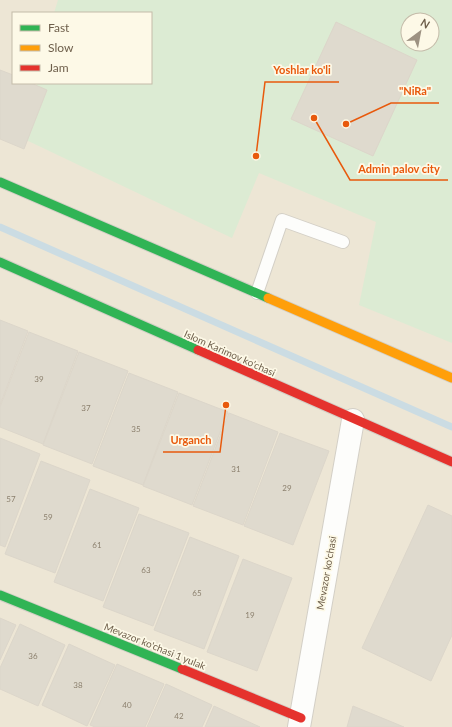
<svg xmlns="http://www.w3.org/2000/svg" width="452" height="727" viewBox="0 0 452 727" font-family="Lato,sans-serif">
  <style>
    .residential { fill: #ede6d5; fill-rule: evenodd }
    .green { fill: #dcebd3; fill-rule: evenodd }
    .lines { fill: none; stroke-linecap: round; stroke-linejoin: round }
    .stream { stroke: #cbdce3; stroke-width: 7 }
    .building { fill: #dfdace; stroke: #dcd6ca }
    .lane-casing { stroke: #d3cfc6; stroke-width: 14 }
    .street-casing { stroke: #d3cfc6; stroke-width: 24 }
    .fast-casing { stroke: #d3cfc6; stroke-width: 11 }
    .slow-casing { stroke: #d3cfc6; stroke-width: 11 }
    .jam-casing { stroke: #d3cfc6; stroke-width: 11 }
    .lane { stroke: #fdfdfb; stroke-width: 12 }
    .street { stroke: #fdfdfb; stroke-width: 22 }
    .fast { stroke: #30b455; stroke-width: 9 }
    .slow { stroke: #ff9f0a; stroke-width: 9 }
    .jam { stroke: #e5322d; stroke-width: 9 }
    .labels { text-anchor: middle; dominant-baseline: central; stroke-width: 3.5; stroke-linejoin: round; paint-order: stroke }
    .number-label { font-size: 8px; fill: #8c806e }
    .street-label { font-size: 10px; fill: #6e5f4b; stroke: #fdf9e7 }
    .leader { fill: none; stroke: #e8590c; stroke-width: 1.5 }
    .callout-dot { fill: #e8590c; stroke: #fdf9e7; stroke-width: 1.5 }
    .callout-label { font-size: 11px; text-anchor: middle; font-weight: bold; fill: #e8590c; stroke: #fdf9e7; stroke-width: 3.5; stroke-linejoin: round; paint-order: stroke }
  </style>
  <rect width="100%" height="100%" fill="#f4f2e7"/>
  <path class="residential" d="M0,0H452V727H0ZM13,13H151V83H13ZM408,20H432V44H408Z"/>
  <path class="green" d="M58,0H452V343L359,305L376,222L259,173L232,238L24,139L37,83H151V13H54ZM408,20H432V44H408Z"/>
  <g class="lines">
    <path class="stream" d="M0,227L452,427"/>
  </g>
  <g class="building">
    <path d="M336,22L417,60L373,156L291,119Z"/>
    <path d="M0,70L13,75V83H31L47,90L24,149L0,139Z"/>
    <path d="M0,320L28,331L0,405Z"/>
    <path d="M29,332L78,351L43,444L0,427V407Z"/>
    <path d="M79,352L128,371L92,464L43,445Z"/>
    <path d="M129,373L178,392L143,485L93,466Z"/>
    <path d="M179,393L228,412L192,505L143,486Z"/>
    <path d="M229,413L278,432L243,525L193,506Z"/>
    <path d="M280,433L329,451L293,545L244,526Z"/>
    <path d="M0,438L40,454L5,547L0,545Z"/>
    <path d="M41,461L90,480L55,573L5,554Z"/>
    <path d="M90,489L139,508L103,601L54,582Z"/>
    <path d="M428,505L452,516V635L431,681L362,648Z"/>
    <path d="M139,514L189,533L153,626L103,607Z"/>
    <path d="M190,537L239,556L204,649L154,630Z"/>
    <path d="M243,559L292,578L257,671L207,652Z"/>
    <path d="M0,618L16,625L0,660Z"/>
    <path d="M20,624L65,645L38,706L0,689V668Z"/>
    <path d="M69,644L115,665L87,726L42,705Z"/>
    <path d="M117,664L164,684L145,727H95L90,725Z"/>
    <path d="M166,684L212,705L202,727H147Z"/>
    <path d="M214,706L260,727H205Z"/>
    <path d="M353,706L404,727H347Z"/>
  </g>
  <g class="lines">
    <defs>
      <path id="lane" d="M257,293L282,220L343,242"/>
      <path id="street" d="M299,727L353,420"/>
      <g id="fast">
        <path d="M0,182L268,298"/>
        <path d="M0,262L198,350"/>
        <path d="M0,595L182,669"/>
      </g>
      <path id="slow" d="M268,298L452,378"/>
      <g id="jam">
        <path d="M198,350L452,462"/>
        <path d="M182,669L301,718"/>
      </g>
    </defs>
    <use href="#lane" class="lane-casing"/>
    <use href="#street" class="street-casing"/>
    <use href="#fast" class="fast-casing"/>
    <use href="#slow" class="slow-casing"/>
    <use href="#jam" class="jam-casing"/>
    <use href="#lane" class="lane"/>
    <use href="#street" class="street"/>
    <use href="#fast" class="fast"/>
    <use href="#slow" class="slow"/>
    <use href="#jam" class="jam"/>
  </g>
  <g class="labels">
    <g class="number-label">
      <text x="39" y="379">39</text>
      <text x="86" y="408">37</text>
      <text x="136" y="429">35</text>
      <text x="236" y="469">31</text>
      <text x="287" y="488">29</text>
      <text x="11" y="499">57</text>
      <text x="48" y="517">59</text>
      <text x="97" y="545">61</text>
      <text x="146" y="570">63</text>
      <text x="197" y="593">65</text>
      <text x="250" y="615">19</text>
      <text x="33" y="656">36</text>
      <text x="78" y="685">38</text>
      <text x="127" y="705">40</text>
      <text x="179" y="716">42</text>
    </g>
    <g class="street-label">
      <text transform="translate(230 353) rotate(24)">Islom Karimov ko'chasi</text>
      <text transform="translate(326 573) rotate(-80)">Mevazor ko'chasi</text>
      <text transform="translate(155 646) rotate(22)">Mevazor ko'chasi 1 yulak</text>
    </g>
  </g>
  <path class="leader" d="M256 156L265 82H339M346 124L391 103H439M314 118L350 180H448M226 405L220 452H163"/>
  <g class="callout-dot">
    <circle cx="256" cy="156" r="4"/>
    <circle cx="346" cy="124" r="4"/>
    <circle cx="314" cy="118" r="4"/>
    <circle cx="226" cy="405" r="4"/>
  </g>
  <g class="callout-label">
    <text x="302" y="74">Yoshlar ko'li</text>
    <text x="415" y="95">"NiRa"</text>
    <text x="399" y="173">Admin palov city</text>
    <text x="191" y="444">Urganch</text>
  </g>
  <rect x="12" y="12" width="140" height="72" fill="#fdf9e7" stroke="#c4bba9"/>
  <rect x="20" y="25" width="20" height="6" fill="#30b455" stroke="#c4bba9"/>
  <text x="48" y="32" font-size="12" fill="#6e5f4b">Fast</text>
  <rect x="20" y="45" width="20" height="6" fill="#ff9f0a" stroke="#c4bba9"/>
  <text x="48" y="52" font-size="12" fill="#6e5f4b">Slow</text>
  <rect x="20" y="65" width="20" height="6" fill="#e5322d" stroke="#c4bba9"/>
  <text x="48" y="72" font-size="12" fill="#6e5f4b">Jam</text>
  <g transform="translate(420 32) rotate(32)"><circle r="19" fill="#fdf9e7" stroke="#c4bba9"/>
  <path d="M0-3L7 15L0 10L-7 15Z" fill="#9d9282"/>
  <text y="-6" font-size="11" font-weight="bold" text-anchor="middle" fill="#6e5f4b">N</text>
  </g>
</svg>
